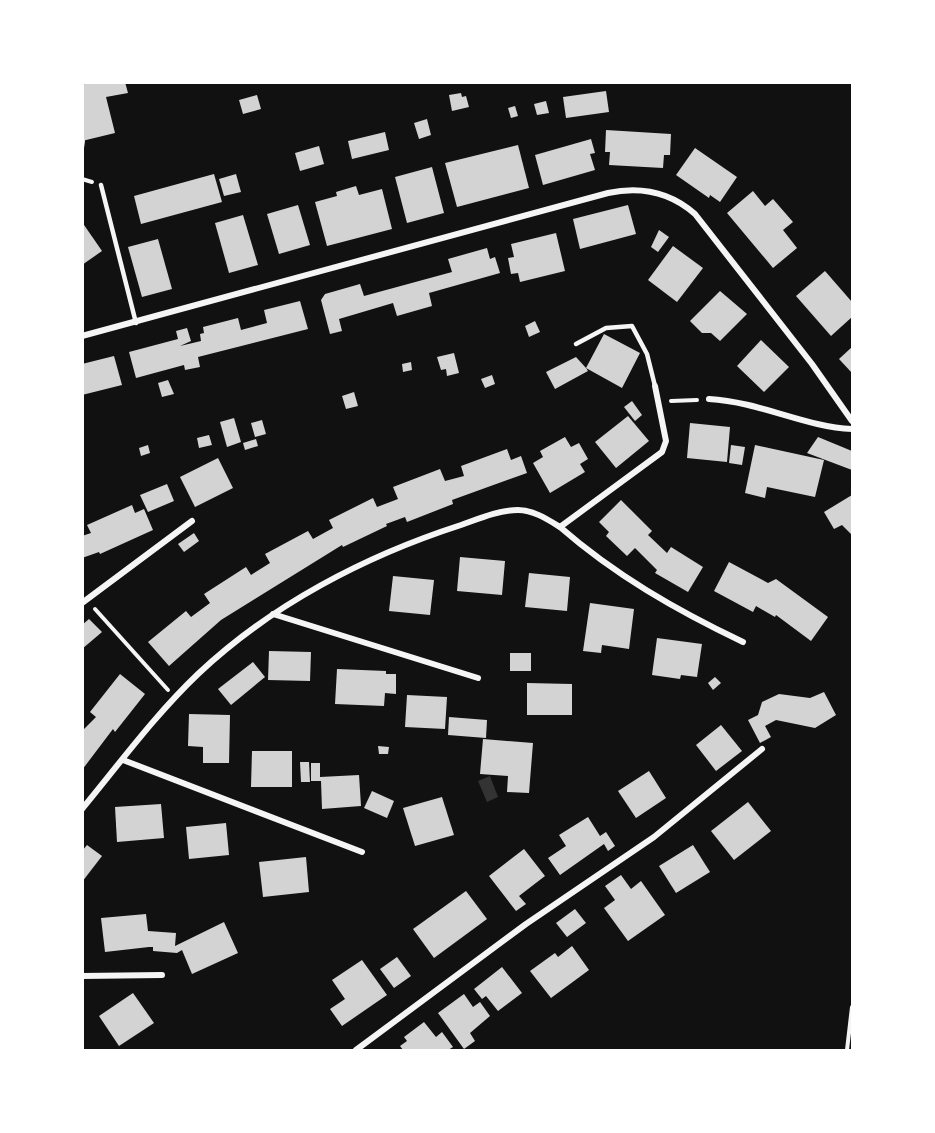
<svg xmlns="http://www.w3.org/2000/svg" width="935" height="1133" viewBox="0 0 935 1133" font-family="'DM Sans',sans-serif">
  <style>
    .water { fill: #333 }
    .building { fill: #d3d3d3 }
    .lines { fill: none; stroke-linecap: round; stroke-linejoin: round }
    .path { stroke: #f5f5f5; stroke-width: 4 }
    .service { stroke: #f5f5f5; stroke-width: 4.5 }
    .minor { stroke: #f5f5f5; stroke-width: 6 }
  </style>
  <rect width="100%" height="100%" fill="#111"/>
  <path class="water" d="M490,776L498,797L487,802L478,781Z"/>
  <g class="building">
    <path d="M90,82H125L128,93L106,97L115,133L82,141V85Z"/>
    <path d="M606,91L609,112L566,118L563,97Z"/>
    <path d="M461,93L462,97L466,96L469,107L452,111L449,95Z"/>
    <path d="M257,95L261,109L243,114L239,100Z"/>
    <path d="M546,101L549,113L537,115L534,104Z"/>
    <path d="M515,106L518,116L511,118L508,108Z"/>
    <path d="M427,119L431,135L419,139L414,123Z"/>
    <path d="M606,130L671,134L670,155H664L663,168L609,165L610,152H605Z"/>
    <path d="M385,132L389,150L352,159L348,141Z"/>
    <path d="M591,139L595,153L590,154L595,170L543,185L535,155Z"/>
    <path d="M518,145L529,188L457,207L445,163Z"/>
    <path d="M319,146L324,164L300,171L295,153Z"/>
    <path d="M695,148L737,177L720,202L710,195L709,198L676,175Z"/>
    <path d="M432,167L444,213L407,223L395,177Z"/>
    <path d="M214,174L222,202L141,224L134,196Z"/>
    <path d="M236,174L241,192L224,196L219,179Z"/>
    <path d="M356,186L359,195L382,189L392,229L327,246L315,202L337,196L336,192Z"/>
    <path d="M753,191L765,206L773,199L793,222L783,230L797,248L773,268L727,213Z"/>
    <path d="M298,205L310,245L279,254L267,214Z"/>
    <path d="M628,205L636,234L580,249L573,219Z"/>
    <path d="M243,215L258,265L229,273L215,223Z"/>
    <path d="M82,222L102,251L82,265Z"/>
    <path d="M659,230L669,237L658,252L651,247Z"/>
    <path d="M556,233L565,271L520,282L518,273L511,274L508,258L514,257L511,244Z"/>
    <path d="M158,239L172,289L142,297L128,247Z"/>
    <path d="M673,246L703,268L677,302L648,280Z"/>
    <path d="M487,248L490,259L495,257L500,273L429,293L432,306L397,316L393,303L339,319L342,331L330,334L321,300L325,294L360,284L364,296L452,272L448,259Z"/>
    <path d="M825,271L852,302V317L831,336L796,296Z"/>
    <path d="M720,291L747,314L720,341L711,333H702L690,321Z"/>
    <path d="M300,301L308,329L198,357L200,367L185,370L184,365L136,378L129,352L178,339L176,331L187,328L191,341L180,346L201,341L200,334L204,333L203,327L238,318L241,330L267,323L264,310Z"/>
    <path d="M535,321L540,332L529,337L525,326Z"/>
    <path d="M604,334L640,353L622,388L586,368L588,371L555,389L546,372L576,357L586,368Z"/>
    <path d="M761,340L789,367L764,392L737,366Z"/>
    <path d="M852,347V373L839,359Z"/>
    <path d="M454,353L459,373L447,376L446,369L441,370L437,357Z"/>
    <path d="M114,356L122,385L82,395V364Z"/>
    <path d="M411,362L412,370L403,372L402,364Z"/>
    <path d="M492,375L495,384L485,388L481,379Z"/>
    <path d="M168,380L174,394L162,397L158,383Z"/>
    <path d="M354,392L358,406L346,409L342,396Z"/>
    <path d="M632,401L642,415L635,421L624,407Z"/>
    <path d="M628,416L649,441L616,468L595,442Z"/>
    <path d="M234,418L241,442L227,447L220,422Z"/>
    <path d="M262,420L266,434L255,437L251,423Z"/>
    <path d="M690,423L730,427L727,462L687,458Z"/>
    <path d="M209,435L212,445L199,448L197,438Z"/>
    <path d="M565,437L571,447L579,443L588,459L580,464L585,472L550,493L533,463L543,457L540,451Z"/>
    <path d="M818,437L852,451V470L807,453Z"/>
    <path d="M256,439L258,446L245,450L243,443Z"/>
    <path d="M148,445L150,453L141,456L139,448Z"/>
    <path d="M731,445L745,447L742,465L729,463Z"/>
    <path d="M755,445L824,460L815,497L767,487L765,498L745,493Z"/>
    <path d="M507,449L511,460L521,456L527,473L452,500L453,504L407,522L405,517L386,524L387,526L343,547L342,545L221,620L169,666L148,642L186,611L191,617L210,603L204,594L246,567L251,575L270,563L265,554L308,531L313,539L333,528L329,520L373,498L377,507L398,499L393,487L440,469L445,481L464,476L461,466Z"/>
    <path d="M218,458L233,488L195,507L180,477Z"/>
    <path d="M167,484L174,501L148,512L140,495Z"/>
    <path d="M852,495V535L842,525L834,529L824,512Z"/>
    <path d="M621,500L652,531L648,535L667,553L671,547L703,567L688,592L655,573L657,570L635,548L627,556L606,536L609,532L599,522Z"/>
    <path d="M132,505L135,513L144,509L153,530L100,554L99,552L82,558V536L91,533L87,525Z"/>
    <path d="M194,533L199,541L184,552L178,544Z"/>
    <path d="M460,557L505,561L502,595L457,591Z"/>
    <path d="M729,562L768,583L776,579L828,617L811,641L776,615L775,617L756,606L753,612L714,591Z"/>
    <path d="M529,573L570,577L567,611L525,607Z"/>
    <path d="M393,576L434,580L430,615L389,611Z"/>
    <path d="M590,603L634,609L629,649L602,645L601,653L583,651Z"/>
    <path d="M89,619L102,632L82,649V625Z"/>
    <path d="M657,638L702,644L697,677L681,675L680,679L652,675Z"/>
    <path d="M269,651L311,652L310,681L268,680Z"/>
    <rect x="510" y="653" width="21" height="18"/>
    <path d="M253,662L265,677L231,705L218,689Z"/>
    <path d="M337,669L386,671V674H396V694L385,693L384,706L335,704Z"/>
    <path d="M120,674L145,694L115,732L113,729L82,770V731L96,717L90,712Z"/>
    <path d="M715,677L721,683L713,690L708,683Z"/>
    <path d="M527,683L572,684V715H527Z"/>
    <path d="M824,692L836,715L815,728L776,720L765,726L771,737L760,743L748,720L758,715L762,702L779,694L810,698Z"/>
    <path d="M407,695L447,697L445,729L405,727Z"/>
    <path d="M189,714L230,715L229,763H203V747L188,746Z"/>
    <path d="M449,717L487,720L486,738L448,735Z"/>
    <path d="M721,725L742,751L716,771L696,745Z"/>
    <path d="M483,739L533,743L529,793L507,792L508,776L480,774Z"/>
    <path d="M378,746L389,747L388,754H379Z"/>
    <path d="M252,751H292V787H251Z"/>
    <path d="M300,762H309L310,782H301Z"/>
    <path d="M311,763H320V777L359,775L361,806L322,809L321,781H311Z"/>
    <path d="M649,771L666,798L636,818L618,791Z"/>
    <path d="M372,791L394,801L387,818L364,808Z"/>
    <path d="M442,797L454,835L415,846L403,808Z"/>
    <path d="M748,802L771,831L734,860L711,831Z"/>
    <path d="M161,804L164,838L117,842L115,807Z"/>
    <path d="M588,817L600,836L606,832L615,846L608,851L604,844L560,875L548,858L566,846L559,835Z"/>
    <path d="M226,823L229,855L189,859L186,827Z"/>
    <path d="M87,845L102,856L82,882V851Z"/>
    <path d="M693,845L710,872L676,893L659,866Z"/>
    <path d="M524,849L545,876L519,896L526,904L516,911L489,876Z"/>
    <path d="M306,857L309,892L263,897L259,862Z"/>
    <path d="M621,875L631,889L641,881L665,915L628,941L604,908L615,900L605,886Z"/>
    <path d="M466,891L487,919L434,958L413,929Z"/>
    <path d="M575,909L586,923L567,937L556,923Z"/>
    <path d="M146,914L148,931L176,933L175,946L224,922L238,953L192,974L182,950L177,953L153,951V947H149L105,952L101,918Z"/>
    <path d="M572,946L589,970L551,998L530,971L555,953L558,957Z"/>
    <path d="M397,957L411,976L394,988L380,969Z"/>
    <path d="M362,960L387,995L342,1026L330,1009L345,999L332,980Z"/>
    <path d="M502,967L522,993L498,1011L486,996L482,999L474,989Z"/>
    <path d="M133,993L154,1023L119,1046L99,1016Z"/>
    <path d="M464,994L473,1007L480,1002L490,1016L470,1033L475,1041L464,1049L438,1013Z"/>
    <path d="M424,1022L436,1037L442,1032L453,1047L448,1050H403L400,1046L407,1041L404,1037Z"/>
  </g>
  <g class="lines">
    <g class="path">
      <path d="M82,148L83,141"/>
      <path d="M82,179L92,182"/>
      <path d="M671,401L697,400"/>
      <path d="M95,609L168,690"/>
      <path d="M847,1050L852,1007"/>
    </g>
    <g class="service">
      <path d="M101,185L136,323"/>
      <path d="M576,344L606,328L632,326L647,354L655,386"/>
    </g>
    <g class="minor">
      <path d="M82,336L608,193C641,186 670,192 695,214L812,364L852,421"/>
      <path d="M709,399C761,402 805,427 852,429"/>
      <path d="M560,527C615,575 676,610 743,642"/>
      <path d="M82,603L192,521"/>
      <path d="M273,614L478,678"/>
      <path d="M123,760L362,852"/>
      <path d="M82,809C120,763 155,715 198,674C271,605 365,556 461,525C478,519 499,510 518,510C533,510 547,519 560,527L662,452L666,441L655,386"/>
      <path d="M82,976L162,975"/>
      <path d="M356,1050L526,924L654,837L762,749"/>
    </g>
  </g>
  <rect width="935" height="1133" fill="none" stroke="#ffffff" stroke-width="168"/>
</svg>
